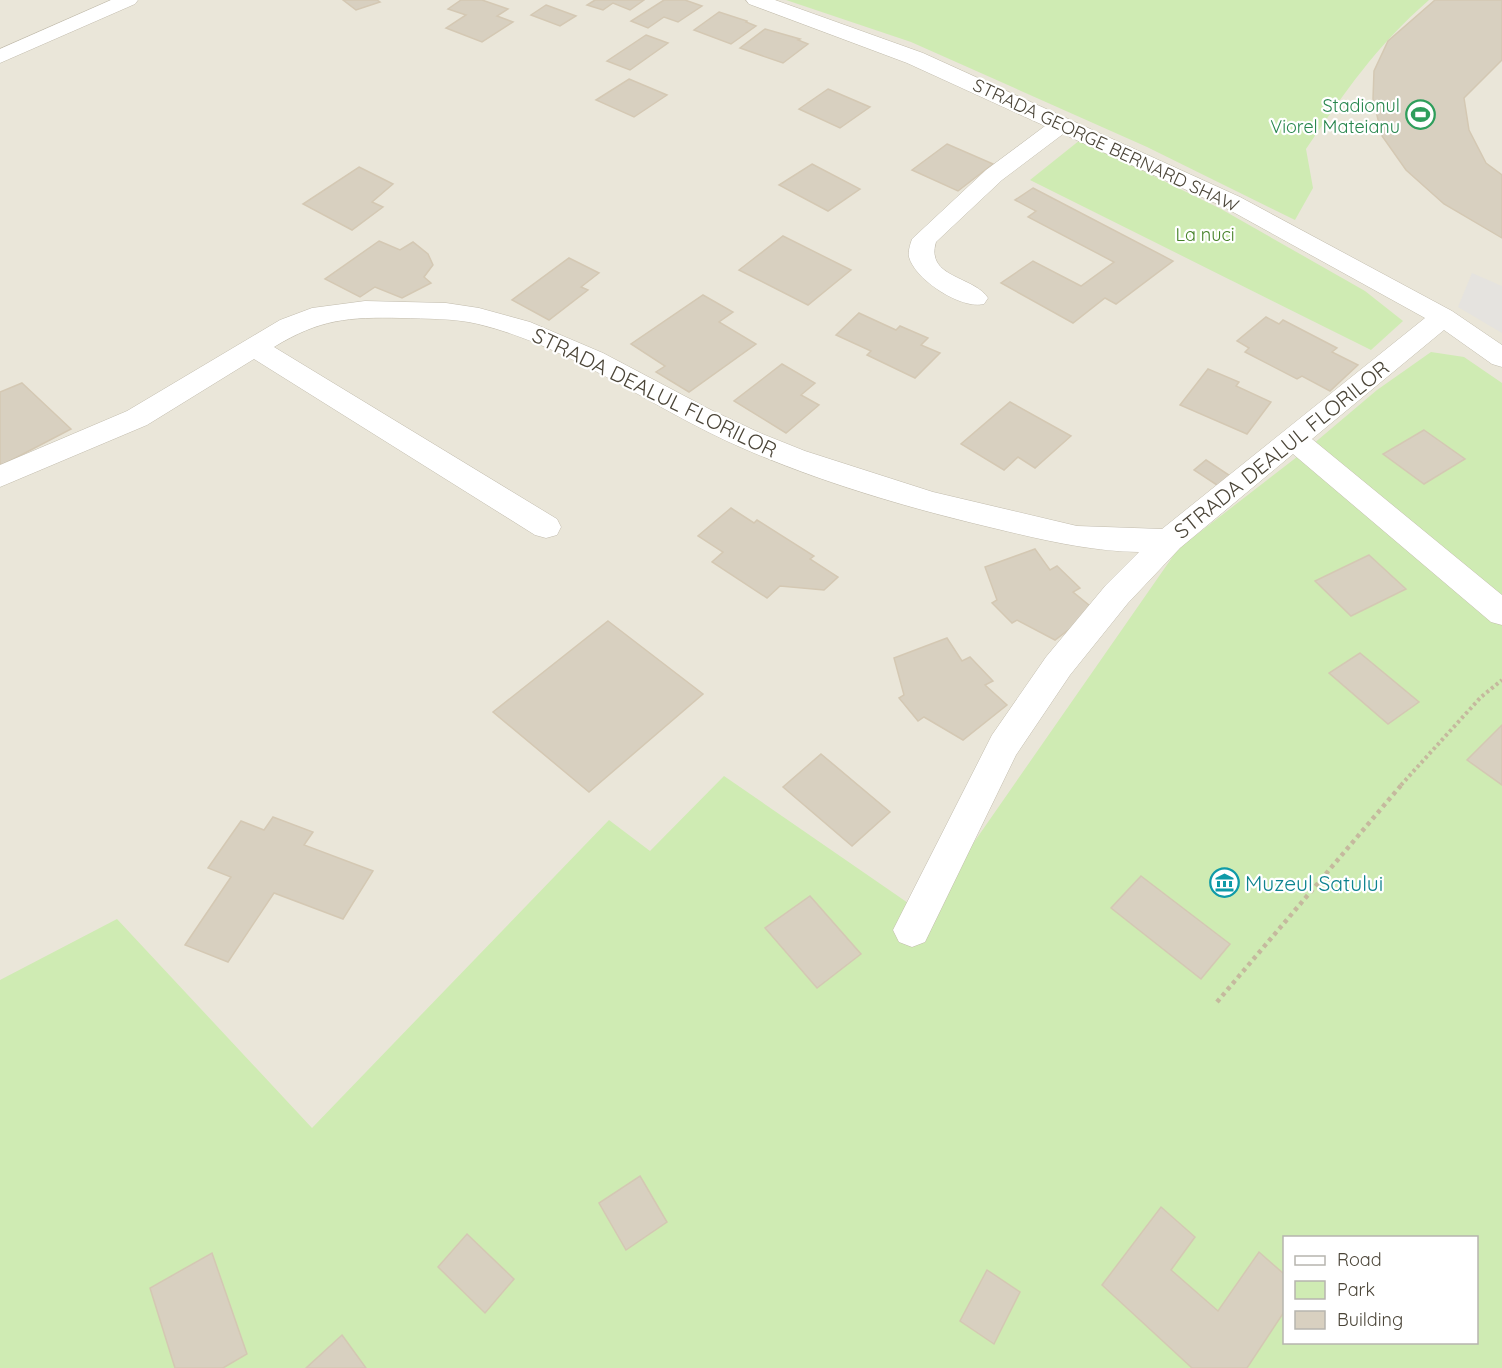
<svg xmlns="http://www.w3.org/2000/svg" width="1502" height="1368" viewBox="0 0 1502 1368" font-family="Quicksand,sans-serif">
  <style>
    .residential { fill: #eae6d9; fill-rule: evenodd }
    .green { fill: #cfebb3; fill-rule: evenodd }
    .parking { fill: #e5e3df }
    .building { fill: #d8d0c0; stroke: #d4c8b3; stroke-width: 1.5 }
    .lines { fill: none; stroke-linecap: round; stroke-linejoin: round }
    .minor-casing { stroke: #c2bcad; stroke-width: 1 }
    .path-far1 { stroke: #c5b99e; stroke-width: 4; stroke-dasharray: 3 3; stroke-linecap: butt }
    .path { stroke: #c5b99e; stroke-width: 4.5; stroke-dasharray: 4 4; stroke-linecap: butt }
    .minor { fill: #fff; fill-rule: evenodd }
    .labels { text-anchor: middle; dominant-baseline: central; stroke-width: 4.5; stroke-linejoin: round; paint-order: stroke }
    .far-leisure-label { font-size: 18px; fill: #27864d; stroke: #fff; text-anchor: end }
    .far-street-label { font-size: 18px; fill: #4b4538; stroke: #fff }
    .far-park-label { font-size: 18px; fill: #458127; stroke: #fff }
    .street-label { font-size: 21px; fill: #4b4538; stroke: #fff }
    .culture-label { font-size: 21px; fill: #0d838f; stroke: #fff; text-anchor: start }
  </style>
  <rect width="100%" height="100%" fill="#f6f3eb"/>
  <path class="residential" d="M0,0H1502V1368H0ZM1284,1238H1476V1342H1284Z"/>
  <g class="green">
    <path d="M786,0H1429C1376,46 1345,92 1306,149L1313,188L1295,220L1147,147L911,42Z"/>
    <path d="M1080,140L1221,209L1365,291L1403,321L1371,350L1030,180Z"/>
    <path d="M1431,352L1464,357L1502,383V1368H0V980L117,919L312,1128L609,820L650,851L724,776L924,914L1178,549L1306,450L1377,390ZM1284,1238H1476V1342H1284Z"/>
  </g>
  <path class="parking" d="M1472,273L1502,286V333L1458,307Z"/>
  <g class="building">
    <path d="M343,0H377L380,2L356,10Z"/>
    <path d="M461,0H482L508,9L497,16L513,22L482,42L446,28L466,15L448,9Z"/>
    <path d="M595,0H644L630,10L613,3L603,10L587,5Z"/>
    <path d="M664,0H685L702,6L678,22L664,17L648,28L631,21Z"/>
    <path d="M1435,0H1502V60L1464,98L1469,130L1486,163L1502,175V238L1444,204L1406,170L1382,136L1373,99L1374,71L1388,41Z"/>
    <path d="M546,5L576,16L560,26L531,15Z"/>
    <path d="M719,12L747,21L746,22L756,26L731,44L694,30Z"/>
    <path d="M765,29L800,39L798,40L808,44L783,63L740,48Z"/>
    <path d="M646,35L668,43L630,70L607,61Z"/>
    <path d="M629,79L667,95L634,117L596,100Z"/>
    <path d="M828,89L870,107L840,128L799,109Z"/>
    <path d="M947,144L993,164L958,191L912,170Z"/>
    <path d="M812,164L860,189L828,211L779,185Z"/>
    <path d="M359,167L393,184L372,202L383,207L352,230L303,204Z"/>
    <path d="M1033,188L1173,261L1116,304L1105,298L1073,323L1001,283L1033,261L1081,286L1114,262L1028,217L1036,211L1015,200Z"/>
    <path d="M783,236L851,270L808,305L739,270Z"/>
    <path d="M379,241L400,250L413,242L428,254L433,265L424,277L431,283L402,298L375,287L360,297L325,279Z"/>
    <path d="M569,258L599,273L581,287L588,290L549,320L512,300Z"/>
    <path d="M703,295L733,312L719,322L756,344L689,392L656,372L665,366L631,344Z"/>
    <path d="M859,313L896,330L900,326L928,338L921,345L940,353L915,378L867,355L871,351L836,335Z"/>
    <path d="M1266,317L1279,324L1283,320L1337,348L1332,352L1358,365L1330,391L1302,376L1297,379L1245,352L1249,348L1237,341Z"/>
    <path d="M782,364L815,383L801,395L819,405L786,433L734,401Z"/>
    <path d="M1208,369L1239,382L1236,386L1271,402L1247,434L1180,405Z"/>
    <path d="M22,383L71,429L2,465L0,463V392Z"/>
    <path d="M1010,402L1071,436L1035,468L1018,457L1004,470L961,444Z"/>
    <path d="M1424,430L1465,459L1424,484L1383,454Z"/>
    <path d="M1206,460L1232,477L1220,487L1194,470Z"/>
    <path d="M731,508L754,523L757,520L814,556L810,559L838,577L824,590L780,586L767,598L712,562L723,552L698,536Z"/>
    <path d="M1035,549L1050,570L1057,566L1080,588L1073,592L1095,610L1055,640L1017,620L1012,623L992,603L997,600L985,567Z"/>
    <path d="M1369,555L1406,589L1351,616L1315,581Z"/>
    <path d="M608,621L703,694L589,792L493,712Z"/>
    <path d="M947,638L962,661L970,657L993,681L985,685L1007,705L963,740L924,717L918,721L899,698L904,695L894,658Z"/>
    <path d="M1360,653L1419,702L1388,724L1329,673Z"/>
    <path d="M1502,725V785L1467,760Z"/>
    <path d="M821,754L890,812L852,846L783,787Z"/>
    <path d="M273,817L313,832L304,845L373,871L343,919L274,893L228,962L185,945L231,877L208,868L241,821L264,830Z"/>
    <path d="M1141,876L1230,944L1201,979L1111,908Z"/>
    <path d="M810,896L861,954L817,988L765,928Z"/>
    <path d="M640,1176L667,1222L626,1250L599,1203Z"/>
    <path d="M1161,1207L1195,1237L1171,1270L1218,1311L1259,1252L1284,1274V1312L1247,1368H1192L1102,1285Z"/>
    <path d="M467,1234L514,1279L485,1313L438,1267Z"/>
    <path d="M212,1253L247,1354L223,1368H175L150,1288Z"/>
    <path d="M987,1270L1020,1292L994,1344L960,1321Z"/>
    <path d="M342,1335L366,1368H306Z"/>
  </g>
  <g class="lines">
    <defs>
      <g id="minor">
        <path d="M111,0H138L135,4L0,63V49Z"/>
        <path d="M746,0H775L923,53L1240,197L1452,311L1502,345V367L1492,364L1444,330L1312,439L1502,595V625L1491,622L1293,454L1180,548L1128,603L1070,675L1016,755L925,942L912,947L899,942L893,930L992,735L1046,657L1106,585L1139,552C1087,551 1039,539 989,527C905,507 820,482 740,447C653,409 573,347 478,324C453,318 427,319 401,318C348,317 320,319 274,347L557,519L561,527L557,535L546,538L535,535L254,359L147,425L0,487V465L127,411L280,320L312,308L365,301L446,303L479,308L530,322L603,353L711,410L760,433L805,451L933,492L1077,526L1162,529L1425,318L1224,207L1063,134L1002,180L936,242C925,278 974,276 988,298L984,304C962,310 915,280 909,257C908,251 910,245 912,239L986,170L1045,126L907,63L749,4Z"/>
      </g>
    </defs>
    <use href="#minor" class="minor-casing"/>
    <path class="path-far1" d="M1401,785L1481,697L1502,680"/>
    <path class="path" d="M1217,1002L1403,783"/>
    <use href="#minor" class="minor"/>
  </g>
  <defs>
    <symbol id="stadium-ring" viewBox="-11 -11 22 22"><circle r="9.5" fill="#fff" stroke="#2e9e5b" stroke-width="1.5"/><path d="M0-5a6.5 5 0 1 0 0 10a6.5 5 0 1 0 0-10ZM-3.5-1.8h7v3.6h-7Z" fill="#2e9e5b"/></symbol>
    <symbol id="museum-ring" viewBox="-11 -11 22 22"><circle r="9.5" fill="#fff" stroke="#0f9aa8" stroke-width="1.5"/><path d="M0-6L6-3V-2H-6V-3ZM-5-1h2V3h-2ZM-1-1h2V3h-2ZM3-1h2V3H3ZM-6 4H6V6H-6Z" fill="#0f9aa8"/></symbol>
  </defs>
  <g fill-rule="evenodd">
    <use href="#stadium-ring" x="1404" y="98" width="33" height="33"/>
    <use href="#museum-ring" x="1208" y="866" width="33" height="33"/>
  </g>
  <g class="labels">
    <g class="far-leisure-label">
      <text x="1400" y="105">Stadionul<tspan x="1400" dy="21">Viorel Mateianu</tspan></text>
    </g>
    <g class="far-street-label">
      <text transform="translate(1106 145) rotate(25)">STRADA GEORGE BERNARD SHAW</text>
    </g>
    <g class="far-park-label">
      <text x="1205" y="234">La nuci</text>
    </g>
    <g class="street-label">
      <text transform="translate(655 392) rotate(26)">STRADA DEALUL FLORILOR</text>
      <text transform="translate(1281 449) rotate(-39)">STRADA DEALUL FLORILOR</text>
    </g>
    <g class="culture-label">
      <text x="1245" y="883">Muzeul Satului</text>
    </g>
  </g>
  <rect x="1283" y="1236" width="195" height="108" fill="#ffffff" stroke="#b7b5af" stroke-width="1.5"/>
  <rect x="1295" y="1256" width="30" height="9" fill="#ffffff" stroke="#b7b5af" stroke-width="1.5"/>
  <text x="1337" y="1266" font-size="18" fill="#4b4538">Road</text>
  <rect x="1295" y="1281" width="30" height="18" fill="#cfebb3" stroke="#b7b5af" stroke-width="1.5"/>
  <text x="1337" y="1296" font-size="18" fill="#4b4538">Park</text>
  <rect x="1295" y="1311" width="30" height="18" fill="#d8d0c0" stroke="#b7b5af" stroke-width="1.5"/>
  <text x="1337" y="1326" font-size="18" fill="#4b4538">Building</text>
</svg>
